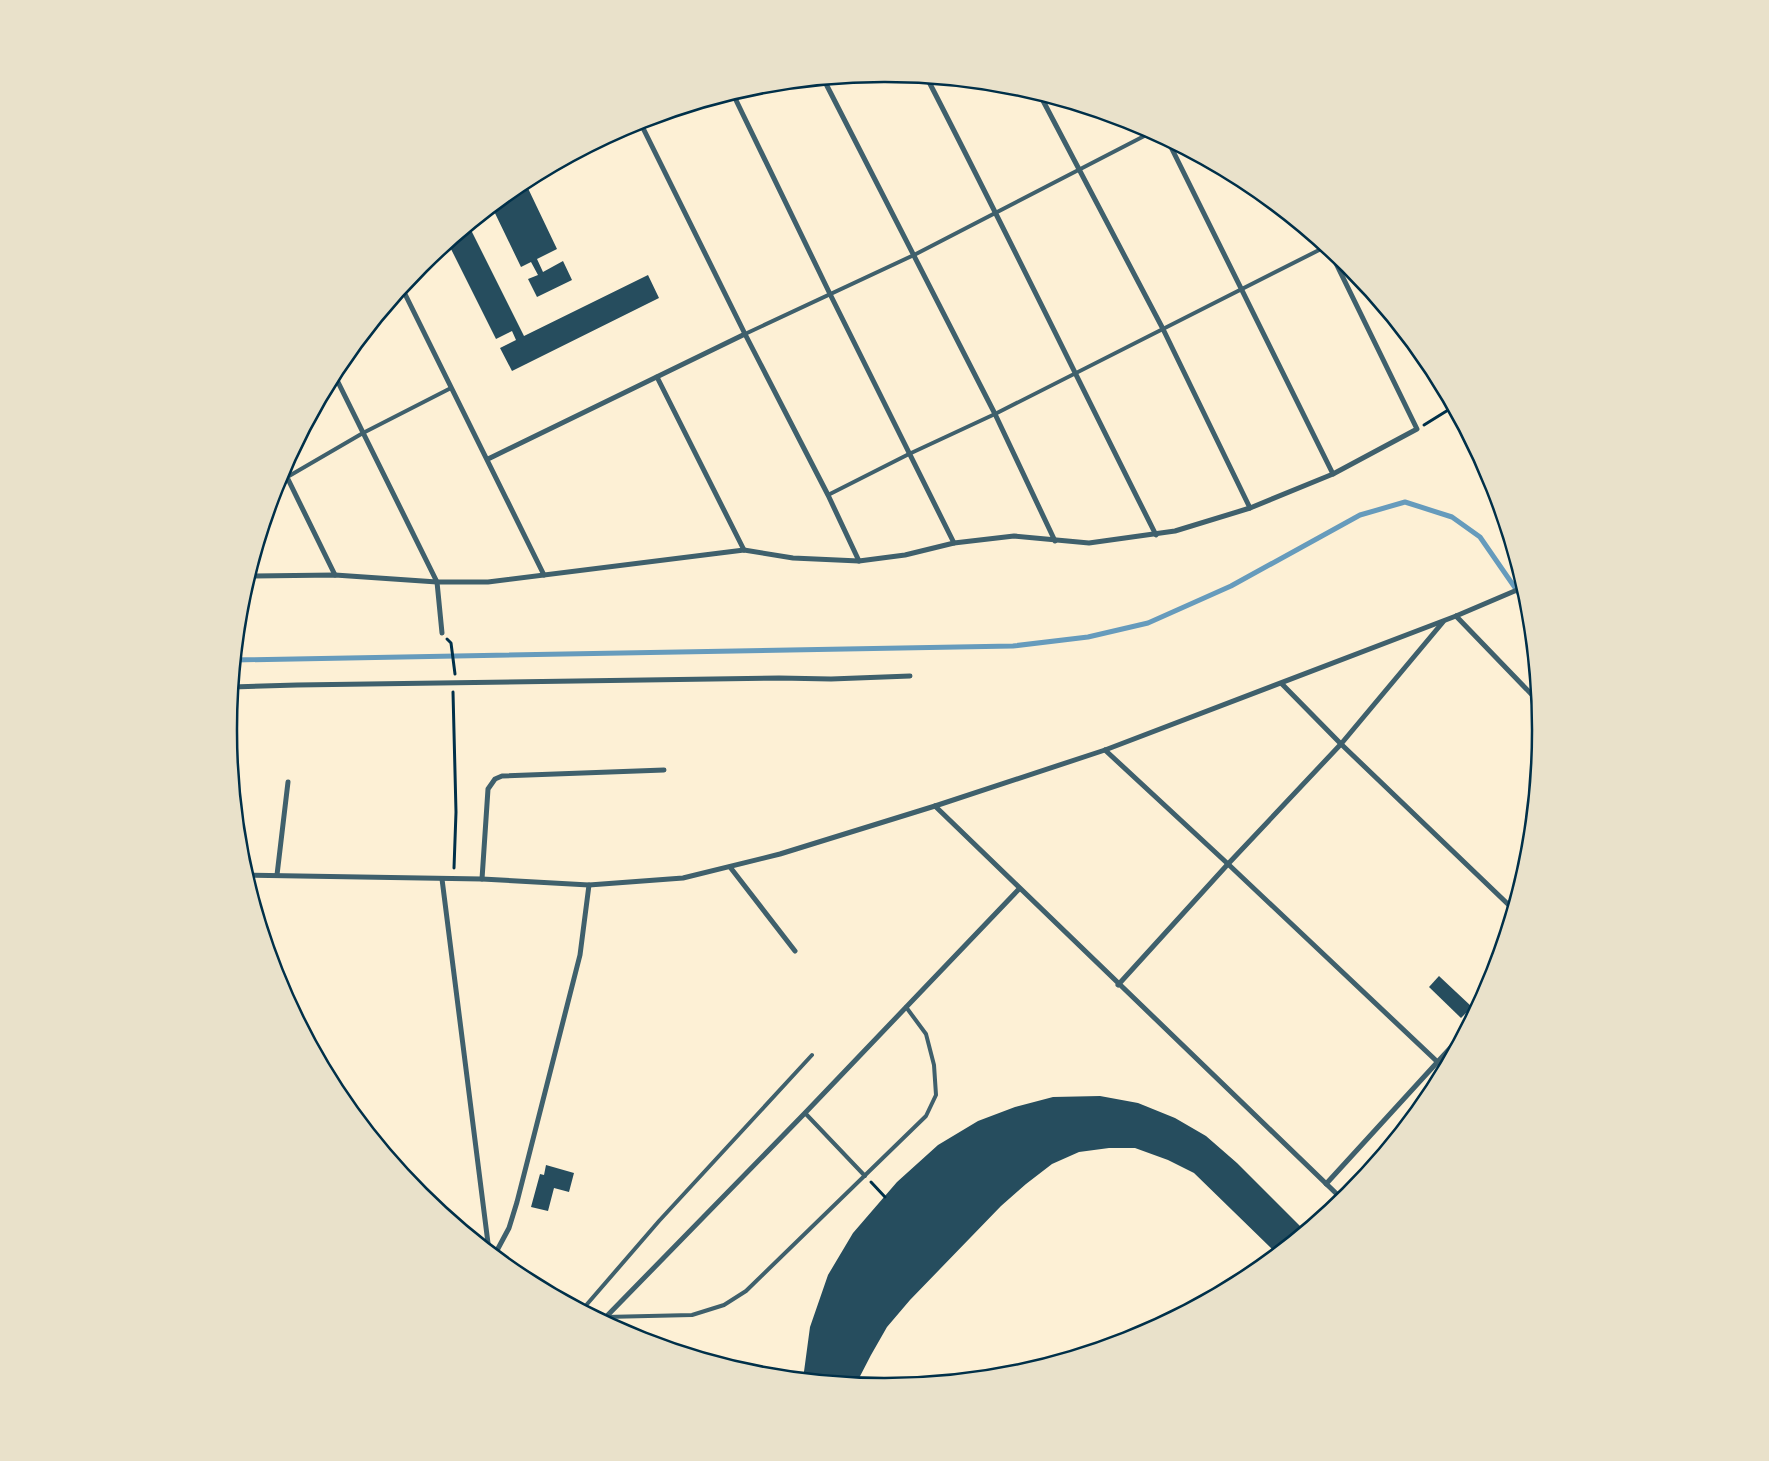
<svg xmlns="http://www.w3.org/2000/svg" width="1769" height="1461" viewBox="0 0 1769 1461" font-family="'Fira Sans Condensed',sans-serif">
  <style>
    .lines { fill: none; stroke-linecap: round; stroke-linejoin: round }
    .stream { stroke: #669bbc; stroke-width: 5 }
    .building { fill: #264d5e }
    .path { stroke: #003049; stroke-width: 3 }
    .service { stroke: #3f606c; stroke-width: 4 }
    .minor { stroke: #3f606c; stroke-width: 5 }
    .rim { fill: none; stroke: #003049; stroke-width: 2.5 }
  </style>
  <rect width="100%" height="100%" fill="#fdf0d5"/>
  <g class="lines">
    <path class="stream" d="M235,660L1013,646L1088,637L1148,623L1231,586L1360,515L1405,502L1452,517L1480,537L1529,608"/>
  </g>
  <g class="building">
    <path d="M1190,153L1200,158L1201,159L1195,162Z"/>
    <path d="M525,182L557,249L537,259L543,272L563,261L572,280L537,297L528,279L538,275L531,262L521,267L492,207Z"/>
    <path d="M469,226L524,336L648,275L659,298L512,371L500,348L516,340L512,331L496,339L448,243Z"/>
    <path d="M1439,976L1472,1007L1461,1018L1429,987Z"/>
    <path d="M1100,1096L1138,1103L1175,1118L1206,1136L1237,1163L1305,1231L1277,1254L1194,1173L1168,1160L1135,1148H1109L1079,1152L1052,1164L1026,1184L1001,1206L910,1300L887,1327L871,1355L856,1384L803,1379L810,1327L828,1275L853,1233L897,1182L938,1145L978,1121L1015,1107L1053,1097Z"/>
    <path d="M546,1165L574,1173L569,1192L554,1188L548,1211L531,1207L540,1174L544,1175Z"/>
  </g>
  <g class="lines">
    <g class="path">
      <path d="M1424,425L1453,407"/>
      <path d="M447,639L451,643L455,674"/>
      <path d="M453,692L456,812L454,868"/>
      <path d="M871,1182L885,1197"/>
    </g>
    <g class="service">
      <path d="M745,334L914,255L1152,132"/>
      <path d="M277,483L363,433L451,388"/>
      <path d="M828,495L909,454L995,414L1325,247"/>
      <path d="M805,1113L865,1176"/>
      <path d="M582,1310L659,1221L812,1055"/>
      <path d="M605,1317L692,1315L724,1305L746,1291L926,1116L936,1095L934,1065L926,1034L906,1007"/>
    </g>
    <g class="minor">
      <path d="M927,78C1005,229 1079,382 1156,535"/>
      <path d="M824,80L995,414L1055,541"/>
      <path d="M733,94L830,294L954,543"/>
      <path d="M1040,95L1163,329L1250,508"/>
      <path d="M640,122L745,334L828,495L859,561"/>
      <path d="M1168,141L1333,474"/>
      <path d="M402,288L544,575"/>
      <path d="M334,374L437,582L442,633"/>
      <path d="M657,377L744,550"/>
      <path d="M488,459L745,334"/>
      <path d="M283,469L335,575"/>
      <path d="M248,576L335,575L437,582H488L744,550L793,558L859,561L905,555L954,543L1014,536L1089,543L1175,531L1250,508L1333,474L1417,429L1330,251"/>
      <path d="M1456,616L1538,701"/>
      <path d="M1282,684L1341,744L1513,909"/>
      <path d="M232,687L297,685L779,678L831,679L910,676"/>
      <path d="M1105,750L1228,864L1445,1069"/>
      <path d="M935,806L1343,1200"/>
      <path d="M730,867L795,951"/>
      <path d="M245,875L482,879L589,885L683,878L780,854L935,806L1105,750L1456,616L1524,587"/>
      <path d="M277,875L288,782"/>
      <path d="M442,879L489,1251"/>
      <path d="M482,879L488,789L495,779L502,776L664,770"/>
      <path d="M1118,985L1228,864L1341,744L1443,622"/>
      <path d="M1326,1184L1464,1033"/>
      <path d="M494,1256L509,1228L517,1202L580,955L589,885"/>
      <path d="M602,1321L805,1113L1019,889"/>
    </g>
  </g>
  <path d="M0 0H1769V1461H0ZM884 82H885A647 647 0 0 1 1532 729V731A647 647 0 0 1 885 1378H884A647 647 0 0 1 237 731V729A647 647 0 0 1 884 82Z" fill="#e9e1ca" fill-rule="evenodd"/>
  <path class="rim" d="M884 82H885A647 647 0 0 1 1532 729V731A647 647 0 0 1 885 1378H884A647 647 0 0 1 237 731V729A647 647 0 0 1 884 82Z"/>
</svg>
